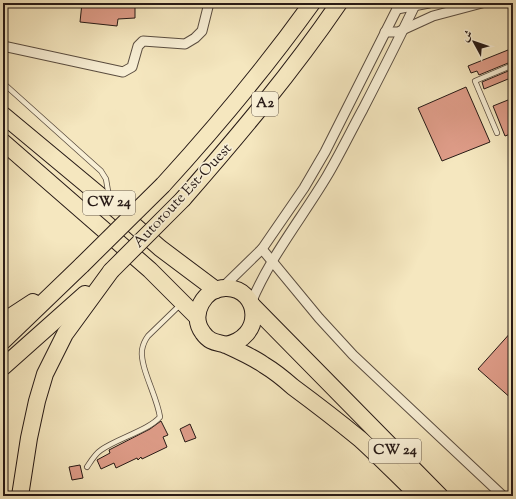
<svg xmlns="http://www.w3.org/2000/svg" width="516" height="499" viewBox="0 0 516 499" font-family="'Sorts Mill Goudy',Amiri,serif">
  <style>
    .building { fill: #de9c88; stroke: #271a16 }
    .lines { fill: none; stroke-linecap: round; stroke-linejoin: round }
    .lane-casing { stroke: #5a4d40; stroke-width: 6 }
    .street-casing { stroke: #5a4d40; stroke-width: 11 }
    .highway-casing { stroke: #271a16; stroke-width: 18 }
    .lane { stroke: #f8efd5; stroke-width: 4.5 }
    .street { stroke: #f8efd5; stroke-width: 9 }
    .highway { stroke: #f5e7bf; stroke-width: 16 }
    .highway-bridge-casing { stroke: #271a16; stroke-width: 18; stroke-linecap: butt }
    .highway-bridge { stroke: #f5e7bf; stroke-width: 16 }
    .labels { text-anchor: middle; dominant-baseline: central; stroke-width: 3.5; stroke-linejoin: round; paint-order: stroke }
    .shield { fill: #f8efd5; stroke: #665a4f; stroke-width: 1 }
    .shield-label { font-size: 14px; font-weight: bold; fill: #271a16 }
    .street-label { font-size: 15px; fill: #271a16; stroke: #f8efd5 }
  </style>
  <rect width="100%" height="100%" fill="#f5e7bf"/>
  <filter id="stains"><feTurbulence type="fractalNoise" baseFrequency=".005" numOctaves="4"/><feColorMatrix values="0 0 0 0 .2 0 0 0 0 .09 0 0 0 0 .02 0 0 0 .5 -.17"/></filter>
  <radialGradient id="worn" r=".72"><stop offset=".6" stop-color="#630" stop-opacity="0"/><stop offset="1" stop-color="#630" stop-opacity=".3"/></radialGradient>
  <g class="building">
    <path d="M82,3H113L135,6V18L118,19L117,26L80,22Z"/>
    <path d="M513,48V61L479,75L477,71L471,73L468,66Z"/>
    <path d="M513,69V77L484,89L482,82Z"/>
    <path d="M466,87L490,142L442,161L418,108Z"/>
    <path d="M513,98V133L505,136L493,106Z"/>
    <path d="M513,330V400L478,369Z"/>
    <path d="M161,421L168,435L163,437L167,447L142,459L141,457L138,460L137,458L116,468L114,463L101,469L97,460L110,453L109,450L150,429Z"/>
    <path d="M190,424L196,438L185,442L180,429Z"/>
    <path d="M80,465L83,478L72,480L69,467Z"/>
  </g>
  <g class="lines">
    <defs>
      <g id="lane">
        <path d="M3,83L101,171L106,179L109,197"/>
        <path d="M497,133L475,81L513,65"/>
        <path d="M87,467C91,461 95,454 101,450C116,439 149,430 160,417C157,396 140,368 142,350C143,344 145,340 148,336L181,304"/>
      </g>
      <g id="street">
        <path d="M397,9L429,3"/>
        <path d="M385,32H398L433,16L482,3"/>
        <path d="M3,46L123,72L132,67L138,46L143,41L185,44L195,38L202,31L209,3"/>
        <path d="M262,249L319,318L353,355L503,496"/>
        <path d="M222,288L262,249L304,188L325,152L400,3"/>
        <path d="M251,303C270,257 302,218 327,176C340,154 351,131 363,109C381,74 399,39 416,3"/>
      </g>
      <g id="highway">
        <path d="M3,115L110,204L160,248L216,290"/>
        <path d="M3,142L150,270L197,317"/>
        <path d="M163,185C216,127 266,67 312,3"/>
        <path d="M183,199C238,136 292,72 339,3"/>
        <path d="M252,305L440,496"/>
        <path d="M3,319L10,317L33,302"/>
        <path d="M3,341L82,265"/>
        <path d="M225,345C265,338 260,289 227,288C204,287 189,315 203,333C210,343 217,342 226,345C237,350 254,358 264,365C274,371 284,379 293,387C316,404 338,421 360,439C380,457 399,477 419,496"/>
        <path d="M3,367L85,294"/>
        <path d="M20,496L29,438L37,401L45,374L65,334L111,271"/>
      </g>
    </defs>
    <use href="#lane" class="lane-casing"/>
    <use href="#street" class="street-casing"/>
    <use href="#highway" class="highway-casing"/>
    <use href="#lane" class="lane"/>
    <use href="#street" class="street"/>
    <use href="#highway" class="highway"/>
    <defs>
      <g id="highway-bridge">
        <path d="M82,265L163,185"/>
        <path d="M111,271L183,199"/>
      </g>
    </defs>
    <use href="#highway-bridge" class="highway-bridge-casing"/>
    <use href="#highway-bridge" class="highway-bridge"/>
  </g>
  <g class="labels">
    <g class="shield">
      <rect x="252" y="92" width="26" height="24" rx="3"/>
      <rect x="83" y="191" width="52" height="24" rx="3"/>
      <rect x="369" y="439" width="52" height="24" rx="3"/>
    </g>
    <g class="shield-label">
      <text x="265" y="104">A2</text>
      <text x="109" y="203">CW 24</text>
      <text x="395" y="451">CW 24</text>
    </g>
    <g class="street-label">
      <text transform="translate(183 196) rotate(-47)">Autoroute Est-Ouest</text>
    </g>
  </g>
  <rect width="516" height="499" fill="none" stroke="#f5e7bf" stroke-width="16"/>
  <rect x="4" y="4" width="508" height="491" fill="none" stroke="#271a16" stroke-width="2"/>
  <rect x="8" y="8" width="500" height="483" fill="none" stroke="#271a16"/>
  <g transform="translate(474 42) rotate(310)" stroke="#f8efd5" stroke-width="3" paint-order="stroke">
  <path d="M0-3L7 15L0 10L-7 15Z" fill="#271a16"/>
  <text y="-6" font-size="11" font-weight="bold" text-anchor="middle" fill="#271a16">ش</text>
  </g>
  <rect width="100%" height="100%" filter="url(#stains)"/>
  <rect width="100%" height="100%" fill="url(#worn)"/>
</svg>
